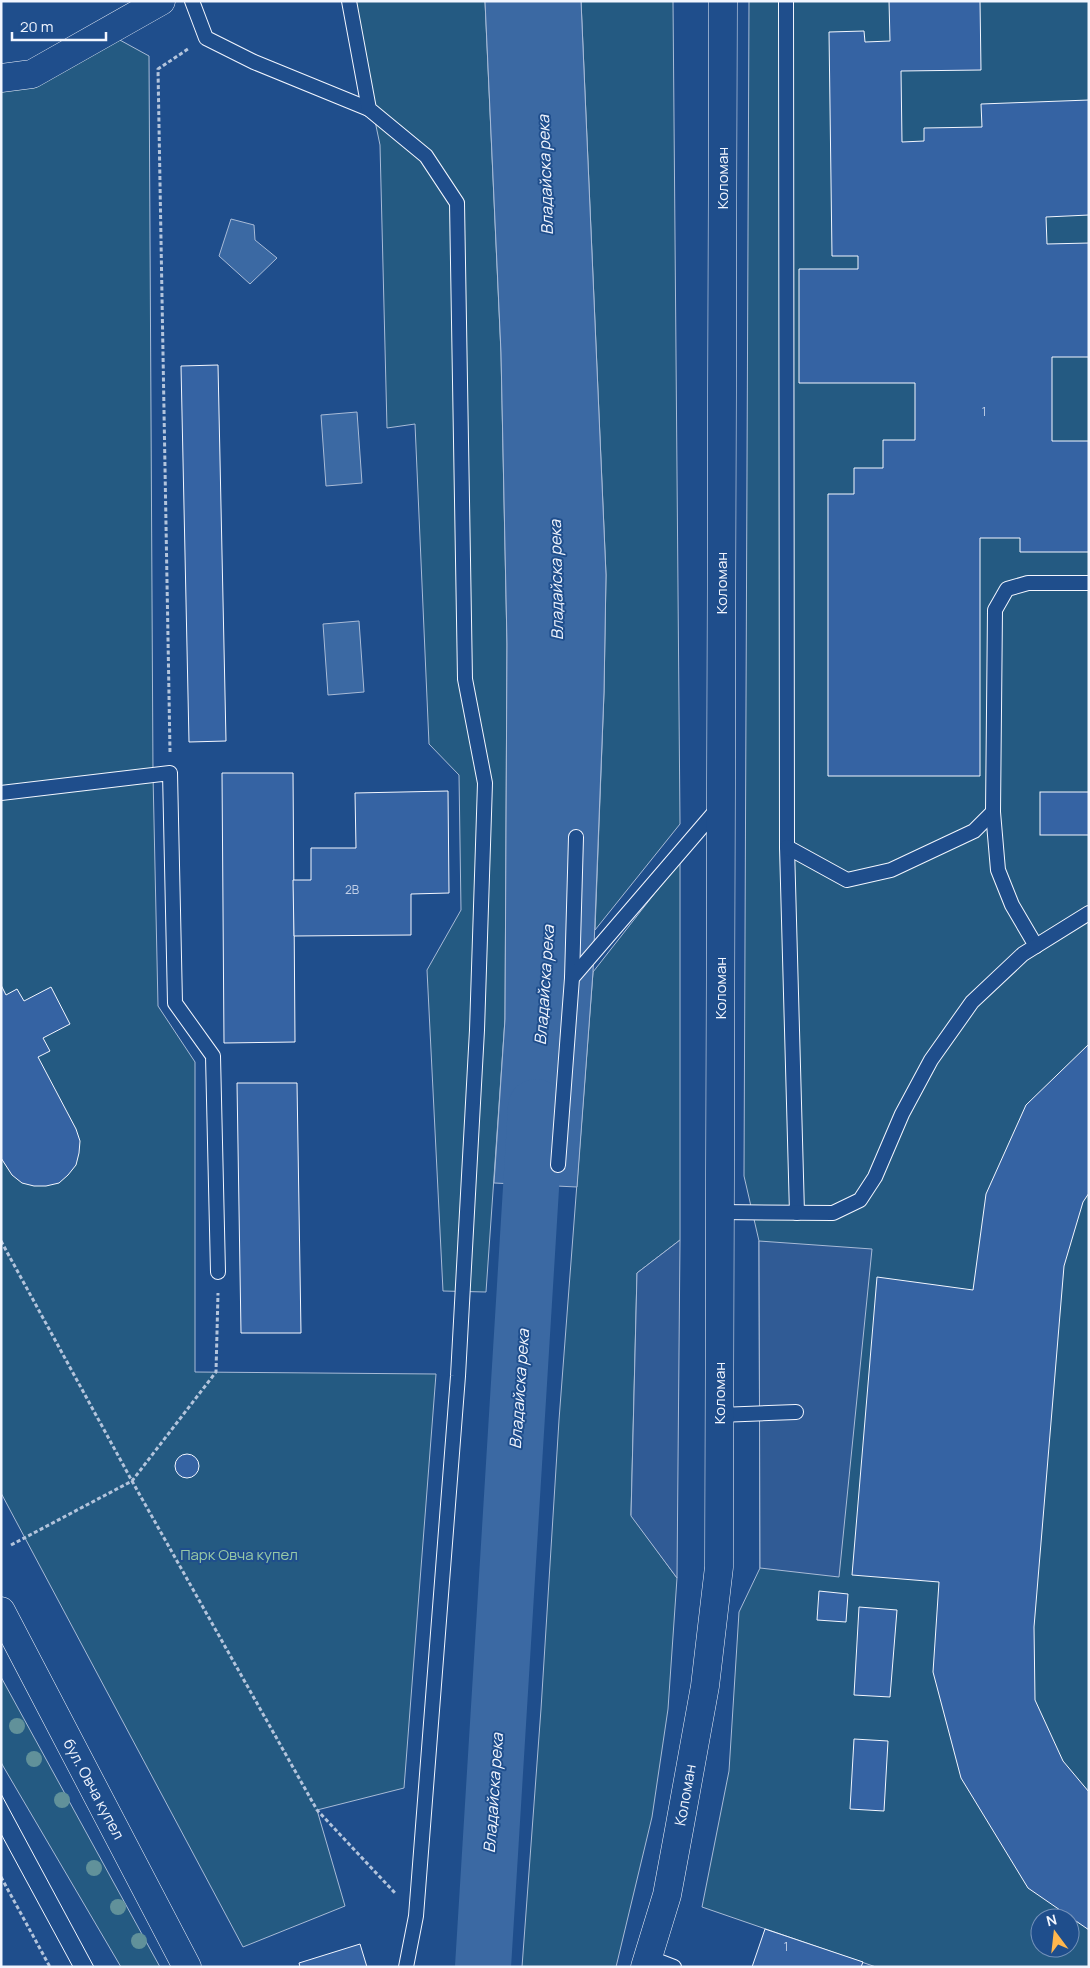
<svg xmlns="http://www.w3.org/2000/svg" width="1090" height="1968" viewBox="0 0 1090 1968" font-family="Manrope,sans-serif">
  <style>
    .green { fill: #245a82; stroke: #a8bbd7; fill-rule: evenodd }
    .parking { fill: #305b95; stroke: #a8bbd7 }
    .water { fill: #3b69a3; stroke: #a8bbd7 }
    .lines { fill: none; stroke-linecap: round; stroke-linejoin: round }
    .river { stroke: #3b69a3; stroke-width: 56 }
    .building { fill: #3563a3; stroke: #f2f6ff }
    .service-casing { stroke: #f2f6ff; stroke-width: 16 }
    .minor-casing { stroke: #f2f6ff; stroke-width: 29 }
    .secondary-casing { stroke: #f2f6ff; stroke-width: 29 }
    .path { stroke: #b3c4dc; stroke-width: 3; stroke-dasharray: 4 2.5; stroke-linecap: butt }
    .service { stroke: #1f4e8c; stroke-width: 14 }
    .minor { stroke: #1f4e8c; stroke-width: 28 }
    .secondary { stroke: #1f4e8c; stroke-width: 28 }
    .tram { stroke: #f2f6ff; stroke-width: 1 }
    .tree { fill: #61919a }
    .labels { text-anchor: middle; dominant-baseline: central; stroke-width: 4; stroke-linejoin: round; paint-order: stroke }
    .number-label { font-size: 12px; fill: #c3d1e8 }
    .street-label { font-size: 15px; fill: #f2f6ff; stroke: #1f4e8c }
    .park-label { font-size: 15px; fill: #97c8a6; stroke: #1f4e8c }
    .water-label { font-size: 16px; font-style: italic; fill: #f2f6ff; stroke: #1f4e8c }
  </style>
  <rect width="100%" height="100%" fill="#1f4e8c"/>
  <g class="green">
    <path d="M350,1H485L501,353L507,644L505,1019L486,1292L443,1291L427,970L461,910L459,775L429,744L415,424L387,428L380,145Z"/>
    <path d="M581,1H673L680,824L595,930L604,692L606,575Z"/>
    <path d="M749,1H1089V1967H876L702,1907L729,1771L739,1612L760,1568L759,1241L744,1176ZM1040,1918H1070V1948H1040Z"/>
    <path d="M118,39L149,56L153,775L158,1006L195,1062V1372L436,1374L404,1788L317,1810L345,1906L243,1947L1,1493V90Z"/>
    <path d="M680,861V1240L637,1273L631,1515L677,1578L668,1709L652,1817L616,1967H522L541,1709L559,1420L593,972Z"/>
    <path d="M1,1677L160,1967H121L3,1766L1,1762Z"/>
  </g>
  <g class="parking">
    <path d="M680,1240L677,1578L631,1516L637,1273Z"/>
    <path d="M759,1241L872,1249L839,1577L760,1568Z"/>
  </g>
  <g class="water">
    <path d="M485,1H581L606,575L604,692L593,972L577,1187L494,1183L505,1019L507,644L501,353Z"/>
    <path d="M231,219L254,225L255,240L277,258L250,284L219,256Z"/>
    <path d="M357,412L362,483L326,486L321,415Z"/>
    <path d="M359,621L364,692L328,695L323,624Z"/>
  </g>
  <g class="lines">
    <path class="river" d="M483,1967L536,1107"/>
  </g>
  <g class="building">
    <path d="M889,1H980L981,70L901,71L902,142L924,141V128L982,127L981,104L1089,100V215L1046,217L1047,244L1089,243V357H1052V441H1089V552H1020V538H980V776H828V494H854V468H883V440H915V383H799V269H858V256H832L829,32L864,31L865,42L890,41Z"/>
    <path d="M218,365L226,741L189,742L181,366Z"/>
    <path d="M222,773H293L295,1042L224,1043Z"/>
    <path d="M448,791L449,893L411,894V935L294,936L293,880H311V848H356L355,793Z"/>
    <rect x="1040" y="792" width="49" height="43"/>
    <path d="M1,985L6,995L17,989L24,1001L51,987L70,1024L43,1038L50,1051L38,1057L76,1129L80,1141L79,1153L76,1165L68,1175L59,1183L46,1186H34L22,1183L12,1175L1,1158Z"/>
    <path d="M1089,1044V1193L1083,1202L1064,1266L1034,1627L1035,1700L1063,1761L1089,1792V1930L1028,1888L961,1778L933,1672L939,1582L852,1575L877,1277L973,1290L986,1194L1026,1105Z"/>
    <path d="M237,1083H297L301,1333H241Z"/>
    <circle cx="187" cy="1466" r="12"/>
    <path d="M819,1591L848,1594L846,1622L817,1620Z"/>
    <path d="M859,1607L897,1610L890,1697L854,1695Z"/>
    <path d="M854,1739L888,1741L884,1811L850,1809Z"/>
    <path d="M765,1929L863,1962L861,1967H752Z"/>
    <path d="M360,1944L367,1967H300L299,1963Z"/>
  </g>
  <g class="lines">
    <defs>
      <g id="service">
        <path d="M192,1L206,38L254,62L369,109"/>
        <path d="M349,1L369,109L426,156L457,203L465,679L485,783L477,1030L458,1376L416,1916L406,1967"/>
        <path d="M786,1L787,847L797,1213"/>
        <path d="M1,793L170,773L175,1003L213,1056L218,1272"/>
        <path d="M787,847L847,880L891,870L974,831L993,812"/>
        <path d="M1036,946L1012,905L998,870L993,812L995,610L1007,589L1028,583H1089"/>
        <path d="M572,978L576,837"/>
        <path d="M558,1165L572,978L719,807"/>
        <path d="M719,1212L833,1213L860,1200L875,1177L902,1114L931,1060L972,1002L1023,954L1089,913"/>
        <path d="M719,1415L796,1412"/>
        <path d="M648,1957L674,1967"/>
      </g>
      <g id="minor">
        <path d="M1,78L32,74L161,1"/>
        <path d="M645,1967L667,1895L679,1830L705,1686L719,1567L723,1"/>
      </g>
      <path id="secondary" d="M1,1611L187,1967"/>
    </defs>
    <use href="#service" class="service-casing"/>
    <use href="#minor" class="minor-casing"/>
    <use href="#secondary" class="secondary-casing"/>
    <g class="path">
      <path d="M170,752L158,69L188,49"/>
      <path d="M1,1241L132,1481L317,1810L395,1893"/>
      <path d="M11,1545L132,1481L216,1372L218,1293"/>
      <path d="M1,1877L50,1967"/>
    </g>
    <use href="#service" class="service"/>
    <use href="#minor" class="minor"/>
    <use href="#secondary" class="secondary"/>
    <g class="tram">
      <path d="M1,1794L94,1967"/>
      <path d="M1,1834L73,1967"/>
    </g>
  </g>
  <g class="tree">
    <circle cx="17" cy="1726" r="8"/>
    <circle cx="34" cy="1759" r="8"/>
    <circle cx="62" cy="1800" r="8"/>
    <circle cx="94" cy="1868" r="8"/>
    <circle cx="118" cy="1907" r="8"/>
    <circle cx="139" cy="1941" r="8"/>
  </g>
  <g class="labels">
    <g class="number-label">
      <text x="984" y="411">1</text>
      <text x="352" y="889">2В</text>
      <text x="786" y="1946">1</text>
    </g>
    <g class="street-label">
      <text transform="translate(722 178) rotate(-90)">Коломан</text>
      <text transform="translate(721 583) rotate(-90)">Коломан</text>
      <text transform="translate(720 988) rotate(-90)">Коломан</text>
      <text transform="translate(719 1393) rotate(-90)">Коломан</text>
      <text transform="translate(94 1789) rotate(62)">бул. Овча купел</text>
      <text transform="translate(685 1795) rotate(-80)">Коломан</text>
    </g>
    <g class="park-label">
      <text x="239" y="1554">Парк Овча купел</text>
    </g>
    <g class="water-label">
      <text transform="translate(545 175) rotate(-92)">Владайска река</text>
      <text transform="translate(556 580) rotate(-91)">Владайска река</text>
      <text transform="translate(544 985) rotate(-86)">Владайска река</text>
      <text transform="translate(519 1389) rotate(-86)">Владайска река</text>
      <text transform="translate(493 1793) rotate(-86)">Владайска река</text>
    </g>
  </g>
  <rect width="1090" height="1968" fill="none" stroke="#f2f6ff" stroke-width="5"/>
  <g transform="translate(1055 1933) rotate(345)"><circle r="24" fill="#1f4e8c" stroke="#7391ba"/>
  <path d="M0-4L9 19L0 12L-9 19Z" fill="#ffb74d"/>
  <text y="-8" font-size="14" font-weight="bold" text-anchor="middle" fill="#f2f6ff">N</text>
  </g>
  <path d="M12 32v8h94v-8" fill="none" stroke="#f2f6ff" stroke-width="2.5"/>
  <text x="20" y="32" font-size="15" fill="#f2f6ff" stroke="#1f4e8c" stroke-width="4" paint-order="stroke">20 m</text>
</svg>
